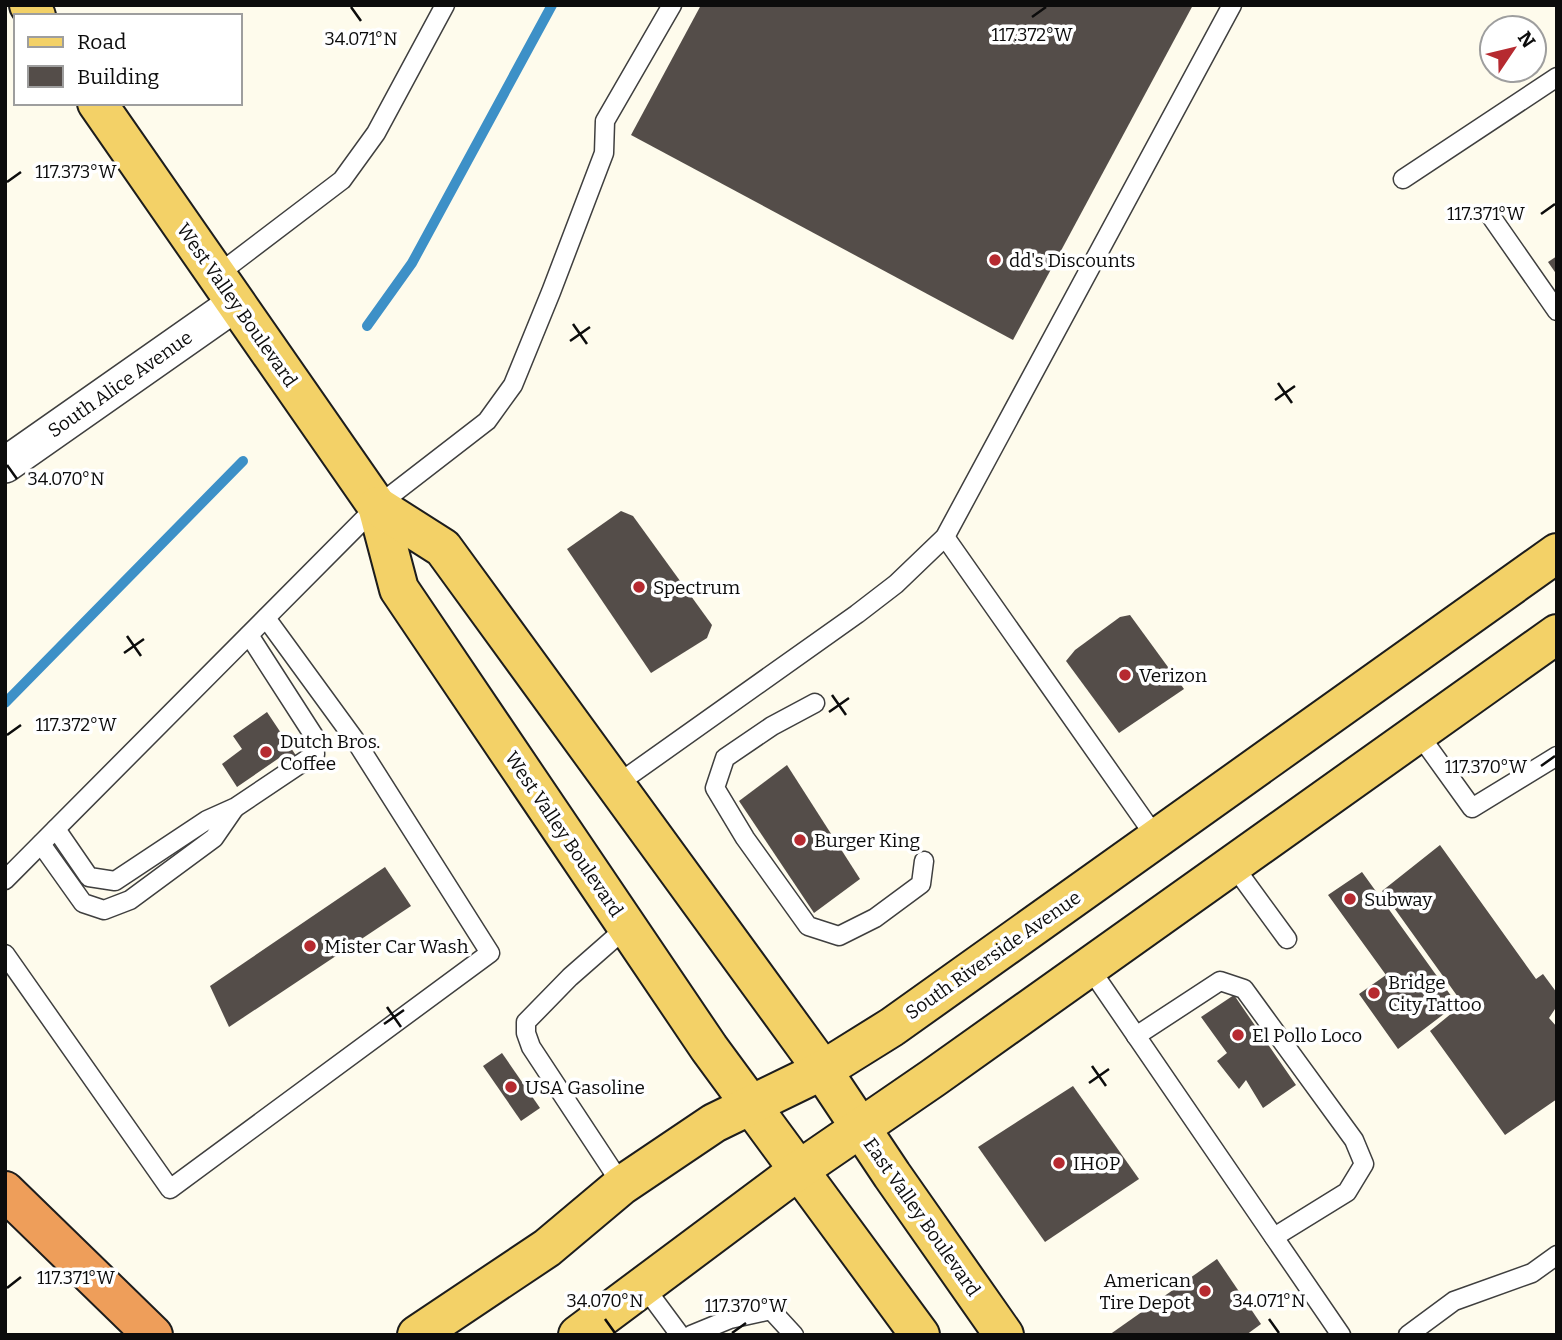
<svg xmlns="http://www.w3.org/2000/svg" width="1562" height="1340" viewBox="0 0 1562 1340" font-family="Bitter,serif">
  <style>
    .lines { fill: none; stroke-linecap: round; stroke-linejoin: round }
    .stream { stroke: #3d90c7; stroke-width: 10 }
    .building { fill: #544d49 }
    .lane-casing { stroke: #3f3f3f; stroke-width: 21 }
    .street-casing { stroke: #3f3f3f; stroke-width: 38 }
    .primary-casing { stroke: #1d1d1d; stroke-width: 42 }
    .highway-casing { stroke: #1d1d1d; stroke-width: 42 }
    .lane { stroke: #fff; stroke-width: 18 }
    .street { stroke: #fff; stroke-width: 35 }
    .primary { stroke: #f3d167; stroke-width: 38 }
    .highway { stroke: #ee9e5a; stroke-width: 38 }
    .ticks { fill: none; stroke: #0c0c0c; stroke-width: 2.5 }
    .poi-dot { fill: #b62a30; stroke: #fff; stroke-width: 2.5 }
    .labels { text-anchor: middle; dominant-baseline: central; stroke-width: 7; stroke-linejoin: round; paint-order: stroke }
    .poi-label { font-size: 19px; fill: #0c0c0c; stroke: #fff; text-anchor: start }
    .street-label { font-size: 19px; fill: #0c0c0c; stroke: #fff }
    .ticks-label { font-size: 18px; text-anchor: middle; fill: #0c0c0c; stroke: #fff; stroke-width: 7; stroke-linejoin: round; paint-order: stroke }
  </style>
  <rect width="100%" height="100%" fill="#fefbec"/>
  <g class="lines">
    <g class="stream">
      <path d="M367,326L412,263L552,5"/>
      <path d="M5,703L243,461"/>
    </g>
  </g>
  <g class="building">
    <path d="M701,5H1193L1013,340L631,135Z"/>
    <path d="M1557,256V275L1548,262Z"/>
    <path d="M621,511L633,516L712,625L707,638L651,673L567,549Z"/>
    <path d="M1130,615L1184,689L1119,733L1066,661L1075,650L1120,617Z"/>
    <path d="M267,712L297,757L287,763L282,756L237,787L222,764L242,749L233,736Z"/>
    <path d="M787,765L860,879L814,913L739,801Z"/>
    <path d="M1440,845L1536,979L1543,974L1557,993V1006L1549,1018L1557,1027V1099L1505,1135L1430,1031L1463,1004L1382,891Z"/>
    <path d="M385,867L411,906L229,1027L210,986Z"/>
    <path d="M1362,872L1457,1004L1398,1049L1359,994L1386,975L1328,895Z"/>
    <path d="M1234,995L1296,1085L1263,1108L1246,1080L1239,1089L1217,1061L1227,1053L1201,1017Z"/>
    <path d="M502,1053L540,1108L521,1121L483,1066Z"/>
    <path d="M1073,1086L1139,1179L1045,1242L978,1147Z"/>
    <path d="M1217,1259L1261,1324L1246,1335H1109Z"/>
  </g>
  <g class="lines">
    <defs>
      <g id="lane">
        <path d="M1403,179L1557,77"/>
        <path d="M1490,215L1557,311"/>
        <path d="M217,275L342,180L376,133L445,5"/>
        <path d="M945,537L1157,839"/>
        <path d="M815,703L772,726L725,758L715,788L745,838L808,926L839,936L875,918L921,884L924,861"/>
        <path d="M1418,733L1472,808L1557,756"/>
        <path d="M616,785L857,614L896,584L945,537L1232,5"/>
        <path d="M56,829L89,877L115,881L207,820L236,807L315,754L314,736L249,635"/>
        <path d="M41,844L83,903L104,910L130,900L214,838L234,809"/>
        <path d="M1233,865L1287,939"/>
        <path d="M5,880L377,506L487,421L513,385L551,292L604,153L605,121L672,5"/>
        <path d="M5,954L170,1189L490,953L355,740L266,618"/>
        <path d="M1089,967L1341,1335"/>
        <path d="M1136,1036L1220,981L1244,989L1354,1140L1364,1164L1347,1192L1274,1237"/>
        <path d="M622,1185L531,1047L526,1033V1022L570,977L627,927"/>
        <path d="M643,1285L680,1335"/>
        <path d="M691,1335L730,1319L771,1310L794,1335"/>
        <path d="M1408,1335L1454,1301L1532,1273L1557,1255"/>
      </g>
      <path id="street" d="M5,465L236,303"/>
      <g id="primary">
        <path d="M29,5L36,16"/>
        <path d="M97,103L377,506L399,589L709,1048L920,1335"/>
        <path d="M377,506L443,548L812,1055L892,1175L1004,1335"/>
        <path d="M417,1335L547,1248L622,1185L714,1123L823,1070L892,1027L1557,553"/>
        <path d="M578,1335L799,1170L933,1078L1557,634"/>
      </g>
      <path id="highway" d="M5,1191L153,1335"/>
    </defs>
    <use href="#lane" class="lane-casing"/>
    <use href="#street" class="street-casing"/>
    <use href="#primary" class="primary-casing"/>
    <use href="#highway" class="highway-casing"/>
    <use href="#lane" class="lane"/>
    <use href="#street" class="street"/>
    <use href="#primary" class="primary"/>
    <use href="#highway" class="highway"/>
  </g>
  <path class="ticks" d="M351,7L361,21M1032,17L1046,7M7,182L21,172M1541,214L1555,204M573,324L587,344M570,341L590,327M1278,383L1292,403M1275,400L1295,386M7,465L17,479M127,636L141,656M124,653L144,639M832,695L846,715M829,712L849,698M7,735L21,725M1541,766L1555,756M387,1007L401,1027M384,1024L404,1010M1092,1066L1106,1086M1089,1083L1109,1069M7,1288L21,1277M605,1319L615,1333M1269,1319L1279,1333M732,1333L746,1323"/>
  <g class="poi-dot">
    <circle cx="995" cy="260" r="7"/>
    <circle cx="639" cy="587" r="7"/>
    <circle cx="1125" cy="675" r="7"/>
    <circle cx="266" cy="752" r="7"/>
    <circle cx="800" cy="840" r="7"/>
    <circle cx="1350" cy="899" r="7"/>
    <circle cx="310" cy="946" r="7"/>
    <circle cx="1374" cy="993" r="7"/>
    <circle cx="1238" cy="1035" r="7"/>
    <circle cx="511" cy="1087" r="7"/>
    <circle cx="1059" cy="1163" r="7"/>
    <circle cx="1205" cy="1291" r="7"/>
  </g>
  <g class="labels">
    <g class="poi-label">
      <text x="1009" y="260">dd's Discounts</text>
      <text x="653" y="587">Spectrum</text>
      <text x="1139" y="675">Verizon</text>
      <text x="280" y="741">Dutch Bros.<tspan x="280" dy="22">Coffee</tspan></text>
      <text x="814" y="840">Burger King</text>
      <text x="1364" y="899">Subway</text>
      <text x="324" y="946">Mister Car Wash</text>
      <text x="1388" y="982">Bridge<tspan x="1388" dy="22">City Tattoo</tspan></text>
      <text x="1252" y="1035">El Pollo Loco</text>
      <text x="525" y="1087">USA Gasoline</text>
      <text x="1073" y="1163">IHOP</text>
      <text x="1191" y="1280" text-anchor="end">American<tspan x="1191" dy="22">Tire Depot</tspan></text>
    </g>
    <g class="street-label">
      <text transform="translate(237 305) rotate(55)">West Valley Boulevard</text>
      <text transform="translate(120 384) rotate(-35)">South Alice Avenue</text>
      <text transform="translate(564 834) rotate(56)">West Valley Boulevard</text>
      <text transform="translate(993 955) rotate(-35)">South Riverside Avenue</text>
      <text transform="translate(922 1217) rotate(55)">East Valley Boulevard</text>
    </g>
  </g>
  <g class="ticks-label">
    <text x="1032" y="41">117.372°W</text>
    <text x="361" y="45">34.071°N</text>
    <text x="76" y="178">117.373°W</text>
    <text x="1486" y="220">117.371°W</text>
    <text x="66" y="485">34.070°N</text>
    <text x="76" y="731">117.372°W</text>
    <text x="1486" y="773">117.370°W</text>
    <text x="76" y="1284">117.371°W</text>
    <text x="605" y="1307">34.070°N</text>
    <text x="1269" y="1307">34.071°N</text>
    <text x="746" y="1312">117.370°W</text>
  </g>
  <rect width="1562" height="1340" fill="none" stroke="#0c0c0c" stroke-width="14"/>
  <rect x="14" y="14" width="228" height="91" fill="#ffffff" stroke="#9e9e9e" stroke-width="2"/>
  <rect x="28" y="37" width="35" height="10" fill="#f3d167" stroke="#9e9e9e" stroke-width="2"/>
  <text x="77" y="49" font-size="21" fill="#0c0c0c">Road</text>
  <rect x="28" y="66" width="35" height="21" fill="#544d49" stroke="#9e9e9e" stroke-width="2"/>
  <text x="77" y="84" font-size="21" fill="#0c0c0c">Building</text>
  <g transform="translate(1513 49) rotate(55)"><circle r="33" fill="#ffffff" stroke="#9e9e9e" stroke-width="2"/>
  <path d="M0-5L12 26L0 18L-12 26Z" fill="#b62a30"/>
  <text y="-10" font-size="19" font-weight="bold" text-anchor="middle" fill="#0c0c0c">N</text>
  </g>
</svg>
